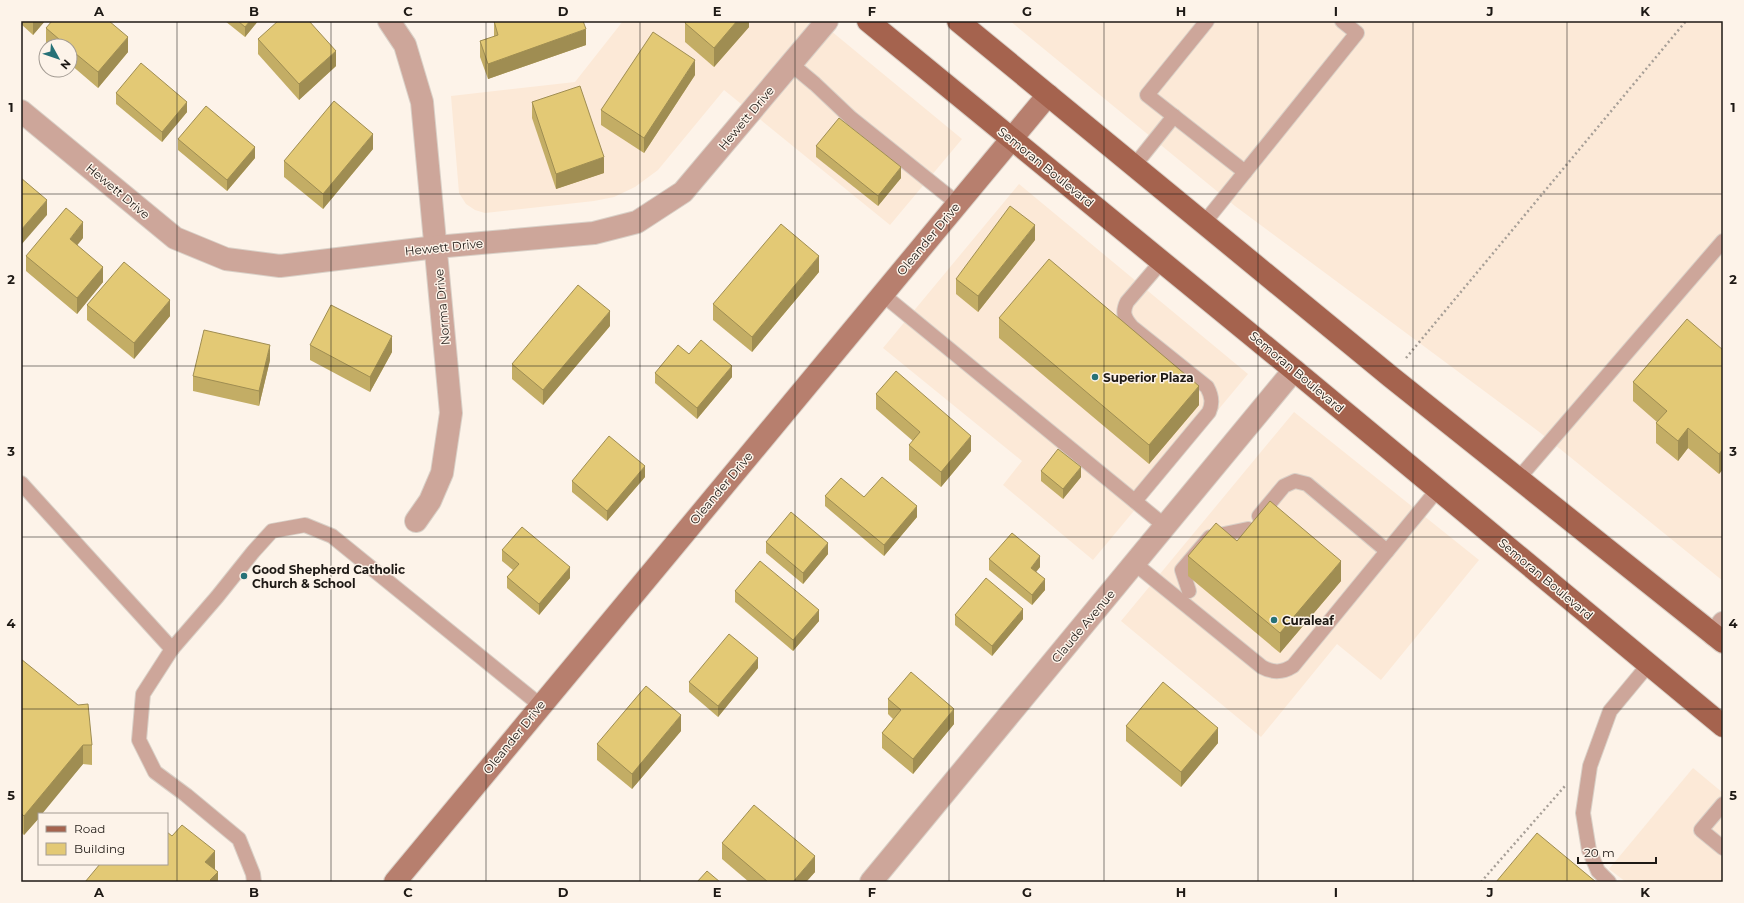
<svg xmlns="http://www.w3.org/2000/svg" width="1744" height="903" viewBox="0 0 1744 903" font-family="Montserrat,sans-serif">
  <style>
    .built { fill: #fce9d7 }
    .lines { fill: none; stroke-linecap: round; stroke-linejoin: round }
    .lane-casing { stroke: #d9d0c7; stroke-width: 16 }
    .street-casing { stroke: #d9d0c7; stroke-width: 24 }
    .secondary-casing { stroke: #d9d0c7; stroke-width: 24 }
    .primary-casing { stroke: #d9d0c7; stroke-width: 24 }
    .path { stroke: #a79f97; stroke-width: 2.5; stroke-dasharray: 2 3; stroke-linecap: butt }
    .lane { stroke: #cda69a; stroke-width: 14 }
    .street { stroke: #cda69a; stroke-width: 22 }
    .secondary { stroke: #b77f6e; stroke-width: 22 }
    .primary { stroke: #a5634e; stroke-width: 22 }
    .wall { fill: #c3ad65 }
    .shaded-wall { fill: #9f8d52 }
    .building { fill: #e3c975; stroke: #9f8d52 }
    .grid { fill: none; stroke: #1e1915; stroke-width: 1; stroke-opacity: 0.55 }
    .poi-dot { fill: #267177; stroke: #fdf3e9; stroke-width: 1.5 }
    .labels { text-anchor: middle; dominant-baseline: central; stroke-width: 3; stroke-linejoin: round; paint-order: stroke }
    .street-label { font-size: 12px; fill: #1e1915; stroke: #fdf3e9 }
    .poi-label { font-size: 12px; font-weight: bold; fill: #1e1915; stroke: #fdf3e9; text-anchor: start }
    .neatline { fill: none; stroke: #1e1915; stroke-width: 1.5 }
    .grid-label { font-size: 13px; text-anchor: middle; font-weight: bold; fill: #1e1915 }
  </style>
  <rect width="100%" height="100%" fill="#fdf3e9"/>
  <g class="built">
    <path d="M623,21H819L962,139L890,225L724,90L658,170L635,187L614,197L594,201L485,213L475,210L466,204L459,193L451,96L575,82Z"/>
    <path d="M1010,21H1723V581L1538,431L1235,206Z"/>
    <path d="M1019,184L1248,374L1093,560L1003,485L1022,461L883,348Z"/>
    <path d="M1294,412L1479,560L1381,680L1337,644L1261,737L1121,621Z"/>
    <path d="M1693,768L1723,793V882H1626L1609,869Z"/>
  </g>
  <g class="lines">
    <defs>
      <g id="lane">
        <path d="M1207,21L1147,95L1245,172"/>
        <path d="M791,64L815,84L851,118L957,203"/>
        <path d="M1134,166L1174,116"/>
        <path d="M1204,223L1357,33L1342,21"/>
        <path d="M882,294L1165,526"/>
        <path d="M1518,479L1723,241"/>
        <path d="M21,483L172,649"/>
        <path d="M1135,501L1209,412C1213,403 1212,396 1207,387L1132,327C1124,318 1122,312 1127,302L1162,261"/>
        <path d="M1259,516L1284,486L1295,481L1307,484L1387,551"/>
        <path d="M1134,563L1262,667C1273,673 1282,673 1293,666L1438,489"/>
        <path d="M1189,591L1182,570L1210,537L1248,529"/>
        <path d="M1723,804L1701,830L1723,848"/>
        <path d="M254,882L253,874L239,839L186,795L155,772L139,740L143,694L172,649L217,597L253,552L272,531L305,525L332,536L540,705"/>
        <path d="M1609,882L1598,871L1589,850L1583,813L1590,766L1610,711L1649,664"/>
      </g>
      <g id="street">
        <path d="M389,21L405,45L422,102L451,413L442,473L430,501L416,521"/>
        <path d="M21,111L175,238L226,259L280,266L436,247L594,233L637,222L683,192L827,21"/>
        <path d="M1714,635L1723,623"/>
        <path d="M871,882L1294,370"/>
      </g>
      <path id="secondary" d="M395,882L1048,95"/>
      <g id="primary">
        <path d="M868,21L1294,370L1723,726"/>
        <path d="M958,21L1391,377L1723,642"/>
      </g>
    </defs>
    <use href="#lane" class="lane-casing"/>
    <use href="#street" class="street-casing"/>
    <use href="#secondary" class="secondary-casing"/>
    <use href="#primary" class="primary-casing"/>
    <g class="path">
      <path d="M1406,358L1686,21"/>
      <path d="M1481,882L1565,786"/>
    </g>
    <use href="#lane" class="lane"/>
    <use href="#street" class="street"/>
    <use href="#secondary" class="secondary"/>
    <use href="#primary" class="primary"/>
  </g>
  <g class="wall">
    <path d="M21,21H45L33,35L21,24Z"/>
    <path d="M225,21H258L245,37Z"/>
    <path d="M494,21L586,45L488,79L480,57V41L494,37Z"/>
    <path d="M685,21H749V27L714,67L685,42Z"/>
    <path d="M46,28L128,52L98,88L70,64V46H49L46,44Z"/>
    <path d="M258,39L336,66L299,100L258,54Z"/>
    <path d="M695,75L644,153L601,125V110Z"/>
    <path d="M116,93L187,112L162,142L116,104Z"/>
    <path d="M532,102L604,173L556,189L532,118Z"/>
    <path d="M178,139L255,158L227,191L178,150Z"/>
    <path d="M816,146L901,178L878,206L816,157Z"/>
    <path d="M373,149L323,209L284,177V161Z"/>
    <path d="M83,238L77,245L103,282L77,314L26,271V256Z"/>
    <path d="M1035,240L978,312L956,294V279Z"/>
    <path d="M819,272L752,352L713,320V304Z"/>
    <path d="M87,305L170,316L134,359L87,320Z"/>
    <path d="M999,318L1199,405L1149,464L999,338Z"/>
    <path d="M610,326L543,405L512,379V364Z"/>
    <path d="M310,345L392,352L370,392L310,360Z"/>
    <path d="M1723,350V469L1719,474L1688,448L1678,461L1656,443V423L1657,422L1633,401V382Z"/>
    <path d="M270,360L259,406L193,391V376Z"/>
    <path d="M655,373L732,377L697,419L655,383Z"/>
    <path d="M876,394L971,451L941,487L909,460V445L913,441L876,409Z"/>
    <path d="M1041,471L1081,477L1063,499L1041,481Z"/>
    <path d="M645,477L607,521L572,492V481Z"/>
    <path d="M825,496L864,497L917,517L884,556L825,506Z"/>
    <path d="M1237,541L1341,581L1280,653L1188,576V556Z"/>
    <path d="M766,542L828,554L803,584L766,553Z"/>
    <path d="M502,550L570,578L539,615L507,588V577L513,570L502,561Z"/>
    <path d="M989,559L1040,567L1036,572L1045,590L1032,605L989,570Z"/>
    <path d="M735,591L819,621L793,651L735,602Z"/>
    <path d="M955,615L1023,619L992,656L955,625Z"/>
    <path d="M21,659L92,745V765L83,764L39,814V818L24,835L21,832Z"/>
    <path d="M758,668L718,717L689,692V682Z"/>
    <path d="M888,699L954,724L913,774L882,748V733L893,719L888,714Z"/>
    <path d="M1126,726L1218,743L1181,787L1126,741Z"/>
    <path d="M681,731L632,789L597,760V744Z"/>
    <path d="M722,843L815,872L806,882H749L722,859Z"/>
  </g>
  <g class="shaded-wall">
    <path d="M33,21H45L33,35Z"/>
    <path d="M250,21H258L245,37V27Z"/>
    <path d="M737,21H749V27L714,67V48Z"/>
    <path d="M586,29V45L488,79V64Z"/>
    <path d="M128,37V52L98,88V72Z"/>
    <path d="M336,51V66L299,100V84Z"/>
    <path d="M695,60V75L644,153V138Z"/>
    <path d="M187,102V112L162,142V132Z"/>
    <path d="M373,134V149L323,209V194Z"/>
    <path d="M255,147V158L227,191V180Z"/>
    <path d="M604,157V173L556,189V174Z"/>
    <path d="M901,167V178L878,206V196Z"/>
    <path d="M47,200V215L21,245V230Z"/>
    <path d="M83,222V238L70,254V239Z"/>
    <path d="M1035,225V240L978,312V296Z"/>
    <path d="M819,256V272L752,352V337Z"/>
    <path d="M103,267V282L77,314V298Z"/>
    <path d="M170,300V316L134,359V343Z"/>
    <path d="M610,311V326L543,405V390Z"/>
    <path d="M392,336V352L370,392V377Z"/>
    <path d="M270,345V360L259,406V391Z"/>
    <path d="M732,366V377L697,419V408Z"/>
    <path d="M1199,386V405L1149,464V445Z"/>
    <path d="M1688,428V448L1678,461V441Z"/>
    <path d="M971,436V451L941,487V472Z"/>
    <path d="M1723,449V469L1719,474V454Z"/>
    <path d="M645,466V477L607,521V511Z"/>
    <path d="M1081,467V477L1063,499V489Z"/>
    <path d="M917,506V517L884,556V545Z"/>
    <path d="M828,543V554L803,584V573Z"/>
    <path d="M1040,556V567L1031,578V568Z"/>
    <path d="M1341,561V581L1280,653V633Z"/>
    <path d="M570,567V578L539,615V604Z"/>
    <path d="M1045,579V590L1032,605V595Z"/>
    <path d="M1023,609V619L992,656V646Z"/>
    <path d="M819,610V621L793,651V640Z"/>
    <path d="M758,658V668L718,717V706Z"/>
    <path d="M954,709V724L913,774V759Z"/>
    <path d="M681,715V731L632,789V774Z"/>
    <path d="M1218,728V743L1181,787V772Z"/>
    <path d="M83,745V764L42,814H39V818L24,835V816Z"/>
    <path d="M215,851V871L205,862Z"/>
    <path d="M815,856V872L806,882H793Z"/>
    <path d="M218,872V882H210V880Z"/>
  </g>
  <g class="building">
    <path d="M52,21H109L128,37L98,72L70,49V46H67L46,28Z"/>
    <path d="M238,21H250L245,27Z"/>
    <path d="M278,21H309L336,51L299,84L258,39Z"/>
    <path d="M494,21H583L586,29L488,64L480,41L498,35Z"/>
    <path d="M686,21H737L714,48L685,23Z"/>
    <path d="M653,32L695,60L644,138L601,110Z"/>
    <path d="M141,63L187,102L162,132L116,93Z"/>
    <path d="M580,86L604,157L556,174L532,102Z"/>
    <path d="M334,101L373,134L323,194L284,161Z"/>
    <path d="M206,106L255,147L227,180L178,139Z"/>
    <path d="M839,118L901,167L878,196L816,146Z"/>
    <path d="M21,178L47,200L21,230Z"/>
    <path d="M1010,206L1035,225L978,296L956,279Z"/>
    <path d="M66,208L83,222L70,239L103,267L77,298L26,256Z"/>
    <path d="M781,224L819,256L752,337L713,304Z"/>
    <path d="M1049,259L1199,386L1149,445L999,318Z"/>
    <path d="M124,262L170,300L134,343L87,305Z"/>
    <path d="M578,285L610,311L543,390L512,364Z"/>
    <path d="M331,305L392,336L370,377L310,345Z"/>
    <path d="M1687,319L1723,350V449L1719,454L1688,428L1678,441L1656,423L1667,411L1633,382Z"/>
    <path d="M204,330L270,345L259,391L193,376Z"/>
    <path d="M701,340L732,366L697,408L655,373L678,345L689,354Z"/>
    <path d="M896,371L971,436L941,472L909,445L920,432L876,394Z"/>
    <path d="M609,436L645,466L607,511L572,481Z"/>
    <path d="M1058,449L1081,467L1063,489L1041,471Z"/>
    <path d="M882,477L917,506L884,545L825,496L841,478L864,497Z"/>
    <path d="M1270,501L1341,561L1280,633L1188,556L1216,523L1237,541Z"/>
    <path d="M791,512L828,543L803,573L766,542Z"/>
    <path d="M522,527L570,567L539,604L507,577L519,564L502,550Z"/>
    <path d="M1012,533L1040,556L1031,568L1045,579L1032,595L989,559Z"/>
    <path d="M760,561L819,610L793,640L735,591Z"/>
    <path d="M986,578L1023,609L992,646L955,615Z"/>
    <path d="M729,634L758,658L718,706L689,682Z"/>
    <path d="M21,659L78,705L88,704L92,745H83L24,816L21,813Z"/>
    <path d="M911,672L954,709L913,759L882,733L901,710L888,699Z"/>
    <path d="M1163,682L1218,728L1181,772L1126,726Z"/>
    <path d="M646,686L681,715L632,774L597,744Z"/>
    <path d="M754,805L815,856L793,882H768L722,843Z"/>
    <path d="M182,825L215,851L205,862L218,872L210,880L212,882H85L100,864H167V832L172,836Z"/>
    <path d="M1537,833L1596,882H1496Z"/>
    <path d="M707,871L720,882H697Z"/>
  </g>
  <path class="grid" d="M177,21V882M331,21V882M486,21V882M640,21V882M795,21V882M949,21V882M1104,21V882M1258,21V882M1413,21V882M1567,21V882M21,194H1723M21,366H1723M21,537H1723M21,709H1723"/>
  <g class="poi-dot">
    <circle cx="1095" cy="377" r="4"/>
    <circle cx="244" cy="576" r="4"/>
    <circle cx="1274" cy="620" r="4"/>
  </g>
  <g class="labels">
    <g class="street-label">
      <text transform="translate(746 118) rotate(-50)">Hewett Drive</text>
      <text transform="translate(1046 167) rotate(39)">Semoran Boulevard</text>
      <text transform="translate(118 191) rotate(40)">Hewett Drive</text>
      <text transform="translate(928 239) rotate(-50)">Oleander Drive</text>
      <text transform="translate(444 247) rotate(-6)">Hewett Drive</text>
      <text transform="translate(442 307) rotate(-95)">Norma Drive</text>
      <text transform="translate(1297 372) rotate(40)">Semoran Boulevard</text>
      <text transform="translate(721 488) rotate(-50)">Oleander Drive</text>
      <text transform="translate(1546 579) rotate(40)">Semoran Boulevard</text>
      <text transform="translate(1083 626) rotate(-50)">Claude Avenue</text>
      <text transform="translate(514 737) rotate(-51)">Oleander Drive</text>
    </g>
    <g class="poi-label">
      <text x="1103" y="377">Superior Plaza</text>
      <text x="252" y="569">Good Shepherd Catholic<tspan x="252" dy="14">Church &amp; School</tspan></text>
      <text x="1282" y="620">Curaleaf</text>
    </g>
  </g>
  <rect width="1744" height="903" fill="none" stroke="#fdf3e9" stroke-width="44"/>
  <rect x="38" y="813" width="130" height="52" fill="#fdf3e9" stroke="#a49c94"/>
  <rect x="46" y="826" width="20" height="6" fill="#a5634e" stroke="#a49c94"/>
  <text x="74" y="833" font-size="12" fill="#1e1915">Road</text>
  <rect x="46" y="843" width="20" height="12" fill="#e3c975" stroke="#a49c94"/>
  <text x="74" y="853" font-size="12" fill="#1e1915">Building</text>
  <g transform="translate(58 58) rotate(130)"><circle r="19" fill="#fdf3e9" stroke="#a49c94"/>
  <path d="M0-3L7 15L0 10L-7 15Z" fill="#267177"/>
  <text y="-6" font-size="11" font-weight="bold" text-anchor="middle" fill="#1e1915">N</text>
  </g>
  <path d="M1578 857v6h78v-6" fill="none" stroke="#1e1915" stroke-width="2"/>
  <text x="1584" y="857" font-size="12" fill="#1e1915" stroke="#fdf3e9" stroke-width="3" paint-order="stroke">20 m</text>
  <rect x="22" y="22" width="1700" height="859" class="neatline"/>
  <g class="grid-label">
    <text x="99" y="16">A</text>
    <text x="254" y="16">B</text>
    <text x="408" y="16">C</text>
    <text x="563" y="16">D</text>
    <text x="717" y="16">E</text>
    <text x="872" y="16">F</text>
    <text x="1027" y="16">G</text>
    <text x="1181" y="16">H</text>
    <text x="1336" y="16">I</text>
    <text x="1490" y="16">J</text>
    <text x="1645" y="16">K</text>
    <text x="11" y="112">1</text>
    <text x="1733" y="112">1</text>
    <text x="11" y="284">2</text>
    <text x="1733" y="284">2</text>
    <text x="11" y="456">3</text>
    <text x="1733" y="456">3</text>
    <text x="11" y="628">4</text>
    <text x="1733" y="628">4</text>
    <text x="11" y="800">5</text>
    <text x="1733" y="800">5</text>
    <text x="99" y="897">A</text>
    <text x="254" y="897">B</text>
    <text x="408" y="897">C</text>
    <text x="563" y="897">D</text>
    <text x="717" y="897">E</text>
    <text x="872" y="897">F</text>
    <text x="1027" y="897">G</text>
    <text x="1181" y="897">H</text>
    <text x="1336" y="897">I</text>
    <text x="1490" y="897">J</text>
    <text x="1645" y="897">K</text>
  </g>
</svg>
